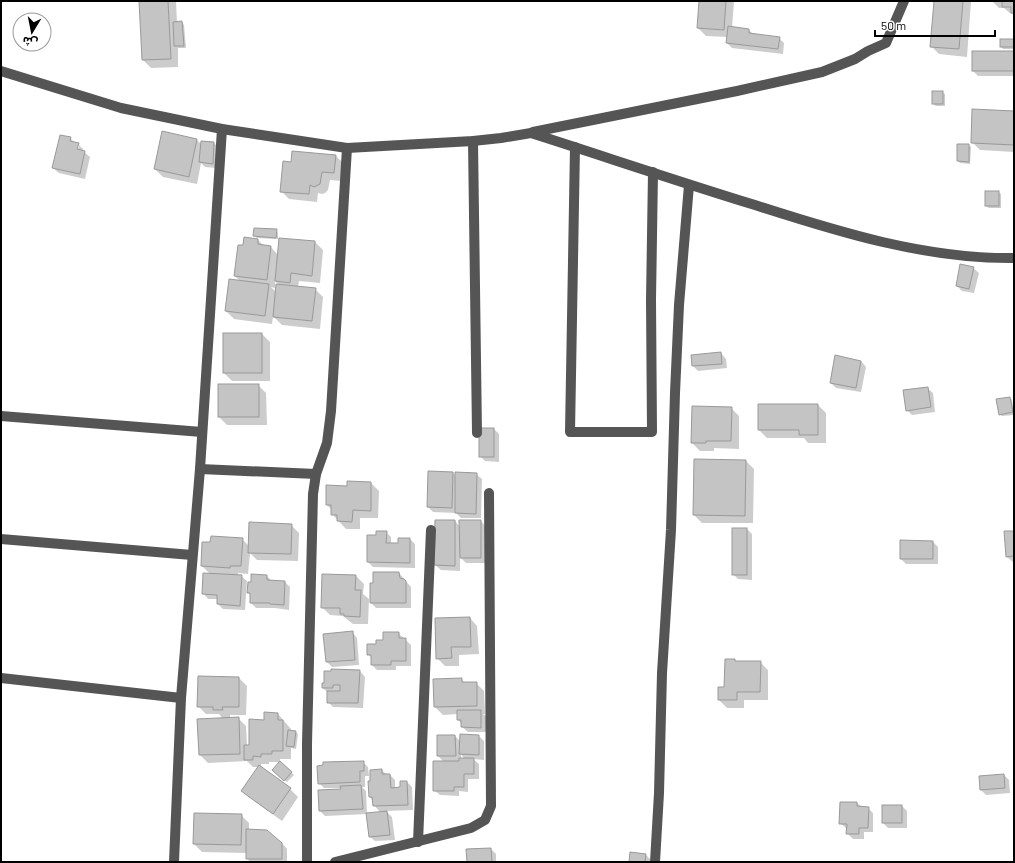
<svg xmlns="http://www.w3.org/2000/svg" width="1015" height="863" viewBox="0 0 1015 863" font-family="Barlow,'Noto Sans Arabic',sans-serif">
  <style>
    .shadow { fill: #0003; fill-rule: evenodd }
    .building { fill: #c4c4c4; stroke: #999 }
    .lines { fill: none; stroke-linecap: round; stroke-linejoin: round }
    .minor { stroke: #555; stroke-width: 10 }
  </style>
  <rect width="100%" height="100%" fill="#fff"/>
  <g class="shadow">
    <path d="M140,1H176L177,23L182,22L184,25L186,48H178V67L151,68L143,60Z"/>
    <path d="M700,1H734L732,28L749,30L754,35L779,38L784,43L783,54L732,48L727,43L728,37L706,36L698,28Z"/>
    <path d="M935,1H971L967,57L939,54L931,46Z"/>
    <path d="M992,1H1014V14H1011L1004,8H999Z"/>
    <path d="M1014,40V49H1003L1001,47Z"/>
    <path d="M1014,52V76H978L973,71Z"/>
    <path d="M942,92L945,94V106H936L933,104Z"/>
    <path d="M1014,112V152L980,150L972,142Z"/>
    <path d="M70,138L75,143L78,144L83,149V151L90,157L85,179L59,173L53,168ZM77,146H79L77,154H75Z"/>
    <path d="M197,140L202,145L214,143L219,148L217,168L205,167L201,163L197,184L163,177L155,169Z"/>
    <path d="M969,145L971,147L970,164L960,163L958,161Z"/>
    <path d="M336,156L344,164L342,181L330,180L328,190L325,193L322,194L318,193L317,202L289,199L281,191L292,163Z"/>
    <path d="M999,192L1001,194V208H989L986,206Z"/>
    <path d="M276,230L278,233V239L257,238L254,236Z"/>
    <path d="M258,240L264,246H270L278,255L315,242L323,250L320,283L299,281L298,287L315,289L323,297L320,329L282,325L273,316L272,324L234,319L226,311L240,281L235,276L244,246ZM275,281L280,286L277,293L271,287L275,288Z"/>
    <path d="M973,268L979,273L974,293L962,291L957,286Z"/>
    <path d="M224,334H262L270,342V381H232L224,373Z"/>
    <path d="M721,353L726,359L727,368L698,371L693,366Z"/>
    <path d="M836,357L861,361L866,367L861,392L836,388L831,383Z"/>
    <path d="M258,385L266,393L267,425H227L219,417Z"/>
    <path d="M927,388L933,393L935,412L912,415L907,410Z"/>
    <path d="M1010,398L1012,400L1014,415L1002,416L1000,414Z"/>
    <path d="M818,405L826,413V443H808L804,438H767L759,430Z"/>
    <path d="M731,408L739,416V449L714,448V451H700L692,443Z"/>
    <path d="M494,429L499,434V462L485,461L480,456Z"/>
    <path d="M746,461L754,469L753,523H702L694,515Z"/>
    <path d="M453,473L456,476L476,474L482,479L481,518H461L456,513L433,512L428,507Z"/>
    <path d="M371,483L379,491L378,518H360V529H346L332,514V510L327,505L348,487Z"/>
    <path d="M436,521H455L460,527L481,521L486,527V563H466L460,557V571L441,570L435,565Z"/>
    <path d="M291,525L299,533L298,561L257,560L250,553L248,574L238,573V575L241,576L247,581L245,610L223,609L218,604V599H208L203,593L210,574L202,566L242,539L249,546Z"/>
    <path d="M747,529L752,534V580L738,579L733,574Z"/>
    <path d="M386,532L391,537V544H399L410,539L415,544V568L373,567L368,562L377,536Z"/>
    <path d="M1014,532V563L1007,557Z"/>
    <path d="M901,541L933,542L938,547V564H906L901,559Z"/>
    <path d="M399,573L411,587V608H376L371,603Z"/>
    <path d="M267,576L272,581L285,582L290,587L289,610L275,608H256L251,603V595L248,593Z"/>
    <path d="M356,576L364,584L363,594L369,599L368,624H353L343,616L330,615L322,607Z"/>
    <path d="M470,618L477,626L479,654L459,655V666H445L437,658Z"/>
    <path d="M352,632L357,638L359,665L332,667L326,661Z"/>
    <path d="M398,633L411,645V666H396V670H377L372,665V658L368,654L377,645Z"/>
    <path d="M735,660L737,662H760L768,670V700H744V708H727L719,700V688H725Z"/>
    <path d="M360,671L365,677L363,708L333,707L328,702V693L323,688Z"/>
    <path d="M239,678L247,686L246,715H230V718H238L246,726L247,746H249L265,721L278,714L291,729V732H296L298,734L296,749L291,748V759H280V762H269V764H261V768L290,789L298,797L282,821L250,798L242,790L259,767H253L247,761L208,763L200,755L198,720L223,719L219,714H206L198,706Z"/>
    <path d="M461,679L465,683H476L484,691L485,714H483L486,716V732H468L462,727V724L458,720V714L443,715L435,707Z"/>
    <path d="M461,735L479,736L484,741V760L473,759L479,764V779H468V792L459,791V796L440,795L434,790L444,762L438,756L455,736L461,742ZM461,754L463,757L466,759H461Z"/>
    <path d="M280,762L294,775L287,782L273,770Z"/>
    <path d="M363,762L368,767L369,776H365V787H362L366,791L367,814L384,812V811H379L374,805L373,801L370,797L382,770L387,775H390L395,780V788H401L407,782L412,787L413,810L386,811L392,817L395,840L375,841L369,836L367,814L325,816L320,811L342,790L341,788H324L319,783Z"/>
    <path d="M1004,775L1009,780L1010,793L986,795L981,790Z"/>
    <path d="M841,803H857L862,807L868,808L873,813V832H864V839H853L847,833V828H846L840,823Z"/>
    <path d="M902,806L907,811V828H888L883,823Z"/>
    <path d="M241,815L249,823V830L282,843L287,849V862H250L247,858V853L202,852L194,844Z"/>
    <path d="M491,849L496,854V862H468Z"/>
    <path d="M646,855L651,860V862H630Z"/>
  </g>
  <g class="building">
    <path d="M139,1H168L171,59L142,60Z"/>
    <path d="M699,1H726L724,30L697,28Z"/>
    <path d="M934,1H963L959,49L930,47Z"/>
    <path d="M1002,1H1014V13H1011V7H1002Z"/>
    <path d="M182,21L184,46H174L173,22Z"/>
    <path d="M728,26L749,29V33L780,37L778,49L726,43Z"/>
    <rect x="1000" y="39" width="14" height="8"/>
    <rect x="972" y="51" width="42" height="20"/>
    <rect x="932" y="91" width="11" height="13"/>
    <path d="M972,109L1014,111V145L971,143Z"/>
    <path d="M162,131L197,139L189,177L154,169Z"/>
    <path d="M60,135L71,137L70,141L79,143L77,149L85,151L80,174L52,168Z"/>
    <path d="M201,141L214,142L213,164L199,162Z"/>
    <path d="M957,144H969V162L957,161Z"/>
    <path d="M292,151L336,155L334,173L322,172L320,184L314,187L310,185L309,194L280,192L283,161L291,162Z"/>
    <rect x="985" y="191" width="14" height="15"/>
    <path d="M254,228L277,229L276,238L253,236Z"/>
    <path d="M244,237L258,239V244L271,246L267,280L234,276L238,245H243Z"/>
    <path d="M279,238L315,241L312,276L291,273L290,283L275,281Z"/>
    <path d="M960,264L974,267L969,289L956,286Z"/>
    <path d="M229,279L269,284L265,316L225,311Z"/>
    <path d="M276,284L316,288L312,321L273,317Z"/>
    <rect x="223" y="333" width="39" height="40"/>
    <path d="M721,352L722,364L692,366L691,355Z"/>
    <path d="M835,355L861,361L856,388L830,383Z"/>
    <rect x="218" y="384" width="41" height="33"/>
    <path d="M928,387L931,407L906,411L903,390Z"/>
    <path d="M1010,397L1013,412L999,415L996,399Z"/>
    <path d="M758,404H818V435H799V430H758Z"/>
    <path d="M692,406L732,407L731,441H706V443H691Z"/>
    <rect x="479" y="428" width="15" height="29"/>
    <path d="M694,459L746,460L745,516L693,515Z"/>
    <path d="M428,471L453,472L452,508L427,507Z"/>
    <path d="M455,472L477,473L476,514L455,513Z"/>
    <path d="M347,481L371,482V511L353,510L352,522L337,521V515H331V505H326V485L347,486Z"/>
    <path d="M435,520H455V566L434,565Z"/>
    <path d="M459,520H481V558H460Z"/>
    <path d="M249,522L292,524L291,554L248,553Z"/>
    <rect x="732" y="528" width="15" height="47"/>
    <path d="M376,531H387L386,543H398V538H410V563L367,562V535H376Z"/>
    <path d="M1004,531H1014V556L1006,557Z"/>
    <path d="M211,536L243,538L241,566H230V568L201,566L202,542H210Z"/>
    <path d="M900,540L933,541V559H900Z"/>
    <path d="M373,572H399L400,578L404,579L406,581V603H370V583H373Z"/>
    <path d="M203,573L242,575L240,606L217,604V595L202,594Z"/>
    <path d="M251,574L267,575V580L285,581L284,605L270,604V603H250V593H247L248,582H251Z"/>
    <path d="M322,574L356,575L355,590H361L360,617L344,616V614H340V608H321Z"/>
    <path d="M470,617L471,647H451L452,658L436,659L435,618Z"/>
    <path d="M353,631L355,660L326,662L323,634Z"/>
    <path d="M383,632H399V638H406V661H391V665H371V655H367V644H376V640H383Z"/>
    <path d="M725,659H735V661H761L760,692H737V700H718V687H724Z"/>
    <path d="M331,669L360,670L358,703H327V691H340V685H333V688H322V683H324V671H331Z"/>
    <path d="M198,676L239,677V707H222L223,710H213V707H197Z"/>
    <path d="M462,678V682H477V706L434,707L433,679Z"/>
    <path d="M457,710H481V728L461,727V720H457Z"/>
    <path d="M264,712L278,713V720H283V751H272V754H261V757L253,756V760H244V745H249V719L264,720Z"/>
    <path d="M239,717L240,754L199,755L197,719Z"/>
    <path d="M288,730L296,731L294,747L286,746Z"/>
    <path d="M460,734L479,735V755L459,754Z"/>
    <path d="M437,735H455L456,756H437Z"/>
    <path d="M459,758H474V774H464V787H454V791H433V761H459Z"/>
    <path d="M280,761L292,772L284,781L272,770Z"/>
    <path d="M364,761V771H360V782L318,784L317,766L323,765V762Z"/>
    <path d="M259,765L291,788L273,814L241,791Z"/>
    <path d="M382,769V774H390L391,788L400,787V781H407L408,805L373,806L372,797H369L368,781H370V770Z"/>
    <path d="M1004,774L1005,788L980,790L979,776Z"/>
    <path d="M361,785L363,809L319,811L318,790L341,789L340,786Z"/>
    <path d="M840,802H857V806L869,807L868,828H859V834H846L847,824H839Z"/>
    <rect x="882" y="805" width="20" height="18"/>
    <path d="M387,811L390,835L369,837L366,813Z"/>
    <path d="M194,813L242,814L241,845L193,844Z"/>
    <path d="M246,829L267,830L282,843V859H246Z"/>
    <path d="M491,848L492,862H467L466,849Z"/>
    <path d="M630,852L646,854L645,862H629Z"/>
  </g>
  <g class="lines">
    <g class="minor">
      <path d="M1,71L121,108L222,129L347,148L473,141L501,138L531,133C606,157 680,182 755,205C839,232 925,259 1014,258"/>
      <path d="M533,132L737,91L822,72L855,59L868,51L886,43L904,1"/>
      <path d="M473,141L477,433"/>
      <path d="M575,147L570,432H652L651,300L653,172"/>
      <path d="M1,416L202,432"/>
      <path d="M200,469L316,474"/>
      <path d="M1,539L192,555"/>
      <path d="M1,678L181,698"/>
      <path d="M418,842L431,530"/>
      <path d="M174,862L181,698L200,469L222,129"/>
      <path d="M307,862V744L313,494L316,474L327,443L331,411L347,148"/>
      <path d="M335,862L471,828L485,820L491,806L489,493"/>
      <path d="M655,862L659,793L662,673L671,530L675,393L679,305L689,185"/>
    </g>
  </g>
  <rect width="1015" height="863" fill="none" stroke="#000000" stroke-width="4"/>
  <g transform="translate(32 32) rotate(190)"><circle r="19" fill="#ffffff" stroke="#999999"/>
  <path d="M0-3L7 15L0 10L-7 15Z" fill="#000000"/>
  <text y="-6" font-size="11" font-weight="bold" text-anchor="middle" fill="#000000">ش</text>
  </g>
  <path d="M875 30v6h120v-6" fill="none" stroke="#000000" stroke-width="2"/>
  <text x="881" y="30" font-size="12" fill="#000000" stroke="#ffffff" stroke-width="3" paint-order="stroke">50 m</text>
</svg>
